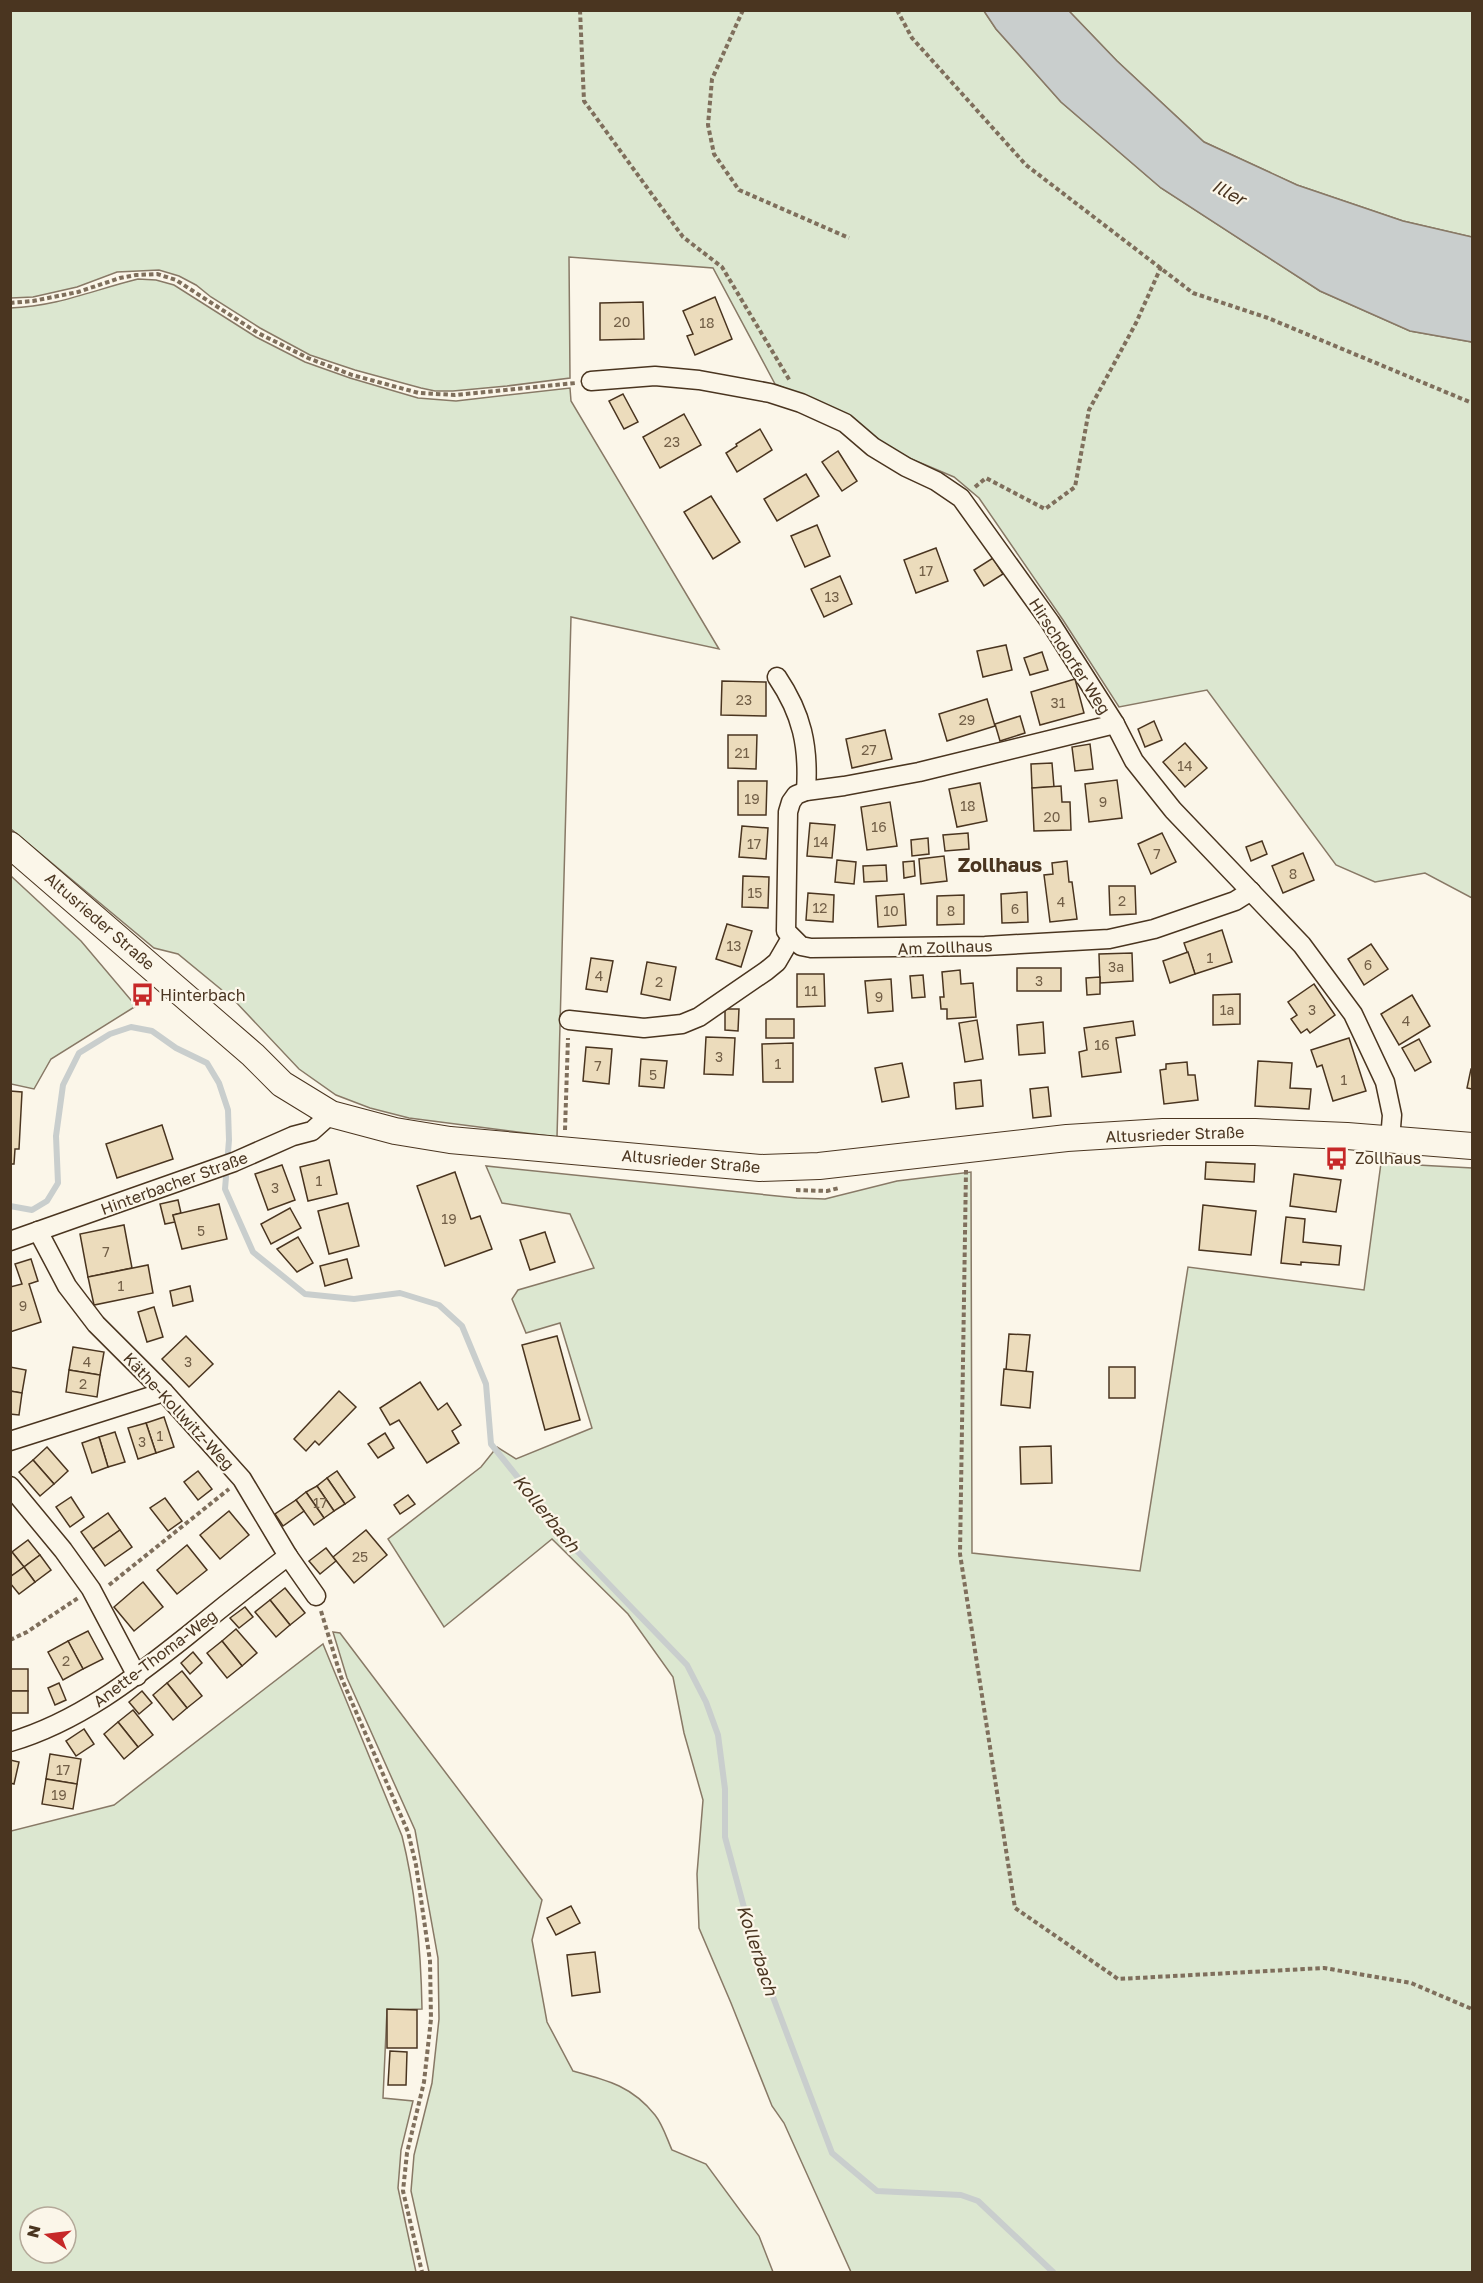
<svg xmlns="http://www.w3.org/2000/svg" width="1483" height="2283" viewBox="0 0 1483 2283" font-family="'Golos Text',sans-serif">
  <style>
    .green { fill: #dce7d0; stroke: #887966; stroke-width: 1.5; fill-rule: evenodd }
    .water { fill: #c9cecd; stroke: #887966; stroke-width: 1.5 }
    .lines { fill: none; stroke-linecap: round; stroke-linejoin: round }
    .stream { stroke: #c9cecd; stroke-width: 6 }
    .building { fill: #ecdcbc; stroke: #4a3520; stroke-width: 1.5 }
    .street-casing { stroke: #4a3520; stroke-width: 21 }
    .secondary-casing { stroke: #4a3520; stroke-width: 28 }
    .path { stroke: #7f6f5c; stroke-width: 4; stroke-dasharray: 4.5 3; stroke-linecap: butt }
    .street { stroke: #fbf6e9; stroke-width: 18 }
    .secondary { stroke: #fbf6e9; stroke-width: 26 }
    .labels { text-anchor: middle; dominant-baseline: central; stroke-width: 4.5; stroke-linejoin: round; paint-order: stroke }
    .number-label { font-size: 14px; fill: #725f47 }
    .street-label { font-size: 16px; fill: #4a3520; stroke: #fbf6e9 }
    .poi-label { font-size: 16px; fill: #4a3520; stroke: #fbf6e9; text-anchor: start }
    .water-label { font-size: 18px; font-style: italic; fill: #4a3520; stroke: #fbf6e9 }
    .quarter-label { font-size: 20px; font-weight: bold; fill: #4a3520; stroke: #fbf6e9 }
  </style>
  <rect width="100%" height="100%" fill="#fbf6e9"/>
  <g class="green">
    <path d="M10,11H984L996,29L1061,102L1161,188L1320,291L1410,331L1472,342V898L1425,873L1375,882L1336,865L1207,690L1119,707L1063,620L979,498L954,477L909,458L872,438L832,408L775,384L713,268L569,257L570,378L507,386L453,391H435L421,388L355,370L310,355L260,328L211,297L196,285L179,276L159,270L117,272L77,287L33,297L11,298Z"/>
    <path d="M1069,11H1472V237L1403,221L1297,185L1204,142L1117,61Z"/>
    <path d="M138,279L156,280L174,285L256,337L305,362L350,378L418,398L456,401L570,388L571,401L719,649L571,617L557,1137L409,1118L370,1108L336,1095L299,1069L234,1000L178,954L154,948L11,829L10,308C59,306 93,290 138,279Z"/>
    <path d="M11,876L81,941L136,1006L51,1059L34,1089L11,1084Z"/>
    <path d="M1381,1163L1472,1168V2272H851L784,2123L772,2106L731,2003L699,1928L697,1874L703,1800L684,1733L673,1677L628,1614L552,1539L444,1627L388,1539L481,1467L497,1447L516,1459L592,1428L560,1323L526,1333L512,1299L518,1290L594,1268L570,1214L502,1203L486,1166L797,1198L825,1199L897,1181L971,1172L972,1553L1140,1571L1188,1267L1364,1290Z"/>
    <path d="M333,1632L340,1633L542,1900L532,1940L547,2022L573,2071C607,2080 632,2086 655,2115C663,2125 667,2139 672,2150L706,2164L759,2236L773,2272H429L411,2191L414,2155L432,2083L439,2019L438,1958L415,1830L347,1678Z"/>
    <path d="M323,1644L402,1836C416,1892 421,1951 422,2009L387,2010L383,2098L413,2101L401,2150L398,2188L416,2272H11V1831L114,1805ZM30,2217H66V2253H30Z"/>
  </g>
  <path class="water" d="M984,11H1069L1117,61L1204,142L1297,185L1403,221L1472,237V342L1410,331L1320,291L1161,188L1061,102L996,29Z"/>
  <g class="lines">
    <path class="stream" d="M10,1206L32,1210L47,1201L58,1183L56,1136L63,1085L79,1053L110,1034L131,1027L152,1031L176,1048L207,1063L219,1083L228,1110L229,1140L225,1189L253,1252L305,1294L354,1299L400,1293L439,1305L462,1326L486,1384L491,1444L577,1551L687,1665L706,1702L718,1735L725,1789V1837L756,1952L832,2153L877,2191L961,2195L978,2201L1053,2272"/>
  </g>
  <g class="building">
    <path d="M715,297L732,339L695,355L687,336L693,334L683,311Z"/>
    <path d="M643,302L644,339L600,340V303Z"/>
    <path d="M623,394L638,422L624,429L609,401Z"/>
    <path d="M684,414L701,445L660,468L643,437Z"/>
    <path d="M760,429L772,450L737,472L726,453L737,446L736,444Z"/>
    <path d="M838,451L857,481L842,491L822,462Z"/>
    <path d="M806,474L819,496L777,521L764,499Z"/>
    <path d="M711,496L740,542L713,559L684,512Z"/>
    <path d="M817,525L830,556L805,567L791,536Z"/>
    <path d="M936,548L948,581L916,593L904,560Z"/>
    <path d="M993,558L1003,574L984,586L974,570Z"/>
    <path d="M840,576L852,604L824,617L811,589Z"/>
    <path d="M1006,645L1012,670L983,677L977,651Z"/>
    <path d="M1042,652L1048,670L1030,675L1024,658Z"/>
    <path d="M1075,679L1084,713L1040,725L1031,692Z"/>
    <path d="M722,681L766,682V716L721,715Z"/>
    <path d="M987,699L995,726L947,741L939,714Z"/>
    <path d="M1020,716L1025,733L1000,741L995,724Z"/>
    <path d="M1154,721L1162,740L1145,747L1138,729Z"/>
    <path d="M885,730L892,759L852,768L846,739Z"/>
    <path d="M728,735H757L756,769L728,768Z"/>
    <path d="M1185,743L1207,768L1185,787L1163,762Z"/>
    <path d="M1090,744L1093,769L1075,771L1072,747Z"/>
    <path d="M1052,763L1054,787L1032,788L1031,764Z"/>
    <path d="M1117,780L1122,818L1089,822L1085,784Z"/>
    <path d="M738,781H767L766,815H738Z"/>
    <path d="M980,783L987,821L957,827L949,789Z"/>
    <path d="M1061,786L1062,802H1070L1071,830L1034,831L1032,788Z"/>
    <path d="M890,802L897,846L867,850L861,807Z"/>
    <path d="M810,823L835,825L832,858L807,856Z"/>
    <path d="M742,826L768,828L766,859L739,857Z"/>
    <path d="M968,833L969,849L945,851L943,835Z"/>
    <path d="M1162,833L1176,862L1151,874L1138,844Z"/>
    <path d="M928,838L929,854L912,856L911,840Z"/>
    <path d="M1262,841L1267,854L1251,861L1246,847Z"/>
    <path d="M1303,853L1314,880L1283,893L1272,866Z"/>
    <path d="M944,856L947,881L921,884L919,859Z"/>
    <path d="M837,860L856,862L854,884L835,882Z"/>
    <path d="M914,861L915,876L904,878L903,862Z"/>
    <path d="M1067,861L1069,882H1072L1077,919L1050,922L1044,875L1053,874L1052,863Z"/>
    <path d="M886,865L887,881L864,882L863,866Z"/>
    <path d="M743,876L769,877L768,908L742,907Z"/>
    <path d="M1109,886H1135L1136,914L1110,915Z"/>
    <path d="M1027,892L1028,922L1002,923L1001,894Z"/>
    <path d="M808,893L834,895L833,922L806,920Z"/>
    <path d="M904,894L906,925L878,927L876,896Z"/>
    <path d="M964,895V924L937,925V896Z"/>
    <path d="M727,924L752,931L741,967L716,959Z"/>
    <path d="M1222,930L1232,962L1195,974L1184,943Z"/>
    <path d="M1371,944L1388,969L1364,985L1348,959Z"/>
    <path d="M1188,952L1195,974L1170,983L1163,961Z"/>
    <path d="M1132,953L1133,981L1100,983L1099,954Z"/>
    <path d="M591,958L613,961L607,992L586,989Z"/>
    <path d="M647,962L676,967L670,1000L641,994Z"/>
    <rect x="1017" y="968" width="44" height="23"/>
    <path d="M960,970L961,984L973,983L976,1017L947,1019V1009H941L940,997H944L942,972Z"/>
    <path d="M797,974H824L825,1006L797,1007Z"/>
    <path d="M923,975L925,997L912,998L910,976Z"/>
    <path d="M1100,977V994L1087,995L1086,978Z"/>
    <path d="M891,979L893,1011L868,1013L865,981Z"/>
    <path d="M1314,984L1335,1015L1310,1033L1307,1029L1301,1033L1291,1019L1297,1015L1288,1002Z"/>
    <path d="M1240,994V1024L1213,1025V995Z"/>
    <path d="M1412,995L1430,1026L1399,1045L1381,1014Z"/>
    <path d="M725,1009H739L738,1031L725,1030Z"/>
    <rect x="766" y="1019" width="28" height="19"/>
    <path d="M977,1020L983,1059L965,1062L959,1023Z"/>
    <path d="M1133,1021L1135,1035L1116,1038L1121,1072L1082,1077L1079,1052L1087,1050L1084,1028Z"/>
    <path d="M1043,1022L1045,1053L1019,1055L1017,1025Z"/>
    <path d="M706,1037L735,1038L733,1075L704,1074Z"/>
    <path d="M1349,1038L1366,1091L1333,1101L1322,1065L1317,1067L1311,1050Z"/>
    <path d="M1419,1039L1431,1062L1415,1071L1402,1048Z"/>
    <path d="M793,1043V1082H763L762,1044Z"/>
    <path d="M586,1047L612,1049L609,1084L583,1081Z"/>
    <path d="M641,1059L667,1061L664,1088L639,1086Z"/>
    <path d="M1258,1061L1292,1063L1290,1088L1311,1089L1309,1109L1255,1106Z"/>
    <path d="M1187,1062L1188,1075H1195L1198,1100L1164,1104L1160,1070L1166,1069V1064Z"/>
    <path d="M902,1063L909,1097L882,1102L875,1068Z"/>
    <path d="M1471,1069H1472V1089L1467,1088Z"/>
    <path d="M981,1080L983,1106L956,1109L954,1083Z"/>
    <path d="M1048,1087L1051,1116L1033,1118L1030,1089Z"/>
    <path d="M10,1091L22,1092L19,1149H15L14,1164H10Z"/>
    <path d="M162,1125L173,1159L117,1178L106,1144Z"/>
    <path d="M329,1160L337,1194L308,1201L300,1167Z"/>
    <path d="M1206,1162L1255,1164L1254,1182L1205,1179Z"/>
    <path d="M282,1165L295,1200L268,1210L255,1174Z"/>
    <path d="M455,1172L471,1219L480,1216L492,1249L445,1266L417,1186Z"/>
    <path d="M1294,1174L1341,1180L1336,1212L1290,1206Z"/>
    <path d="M178,1200L181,1213L173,1215L175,1222L165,1224L160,1204Z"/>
    <path d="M348,1203L359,1246L329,1254L318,1211Z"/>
    <path d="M219,1204L227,1239L182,1249L173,1215Z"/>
    <path d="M1203,1205L1256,1211L1251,1255L1199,1250Z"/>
    <path d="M290,1208L301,1228L271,1244L261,1224Z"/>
    <path d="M1286,1217L1305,1219L1303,1242L1341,1246L1339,1265L1301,1262V1265L1281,1263Z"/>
    <path d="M124,1225L132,1268L88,1277L80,1234Z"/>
    <path d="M545,1232L555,1262L530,1270L520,1240Z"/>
    <path d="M298,1237L313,1263L297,1272L277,1249Z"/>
    <path d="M31,1259L38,1281L29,1284L41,1322L10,1332V1287L22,1284L15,1264Z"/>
    <path d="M347,1259L352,1278L325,1286L320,1266Z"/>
    <path d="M148,1265L153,1293L94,1305L88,1277Z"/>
    <path d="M190,1286L193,1301L173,1306L170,1291Z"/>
    <path d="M154,1307L163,1337L147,1342L138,1312Z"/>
    <path d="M1009,1334L1030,1335L1026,1372L1006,1370Z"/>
    <path d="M186,1336L213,1364L189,1387L162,1359Z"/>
    <path d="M557,1336L580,1420L545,1430L522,1345Z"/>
    <path d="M73,1347L104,1352L100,1375L69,1370Z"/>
    <path d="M10,1367L26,1370L22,1393L10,1391Z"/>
    <rect x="1109" y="1367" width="26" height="31"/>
    <path d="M1004,1369L1033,1372L1030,1408L1001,1405Z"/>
    <path d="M69,1370L100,1375L97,1397L66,1392Z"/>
    <path d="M420,1382L438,1410L447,1403L461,1425L452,1431L459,1443L427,1463L399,1420L390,1425L380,1408Z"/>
    <path d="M10,1391L22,1393L19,1415L10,1414Z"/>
    <path d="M339,1391L356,1407L319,1445L315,1441L306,1451L294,1439Z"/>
    <path d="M164,1417L174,1447L156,1453L146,1423Z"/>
    <path d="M146,1423L156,1453L138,1459L128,1428Z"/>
    <path d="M115,1432L125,1462L108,1467L99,1437Z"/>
    <path d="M385,1433L394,1448L378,1458L368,1444Z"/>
    <path d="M99,1437L108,1467L92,1473L82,1443Z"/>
    <path d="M1051,1446L1052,1483L1021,1484L1020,1447Z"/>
    <path d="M47,1447L68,1471L54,1484L33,1460Z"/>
    <path d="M33,1460L54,1484L40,1496L19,1472Z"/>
    <path d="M198,1471L212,1489L198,1500L184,1482Z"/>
    <path d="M337,1471L355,1497L345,1504L327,1478Z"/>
    <path d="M327,1478L345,1504L334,1511L317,1486Z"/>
    <path d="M317,1486L334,1511L324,1518L306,1492Z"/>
    <path d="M306,1492L324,1518L314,1525L296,1500Z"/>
    <path d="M408,1495L415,1504L400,1514L394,1505Z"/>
    <path d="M71,1497L84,1517L70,1527L56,1507Z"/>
    <path d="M165,1498L182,1521L168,1531L150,1508Z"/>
    <path d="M296,1500L304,1511L283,1526L275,1514Z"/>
    <path d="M229,1511L249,1535L220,1559L200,1535Z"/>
    <path d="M108,1513L120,1530L93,1549L81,1532Z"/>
    <path d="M120,1530L132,1547L105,1566L93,1549Z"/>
    <path d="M366,1530L387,1555L354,1583L333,1557Z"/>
    <path d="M28,1540L40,1555L24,1567L12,1552Z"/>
    <path d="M187,1545L207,1570L177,1594L157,1570Z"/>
    <path d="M326,1548L336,1561L320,1574L309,1561Z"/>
    <path d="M12,1552L24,1567L10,1577V1554Z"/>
    <path d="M40,1555L51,1570L35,1582L24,1567Z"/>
    <path d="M24,1567L35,1582L19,1594L10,1583V1577Z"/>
    <path d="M143,1582L163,1607L134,1631L114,1607Z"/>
    <path d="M285,1588L305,1613L290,1625L270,1600Z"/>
    <path d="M270,1600L290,1625L276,1637L255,1612Z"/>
    <path d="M245,1607L253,1617L239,1628L230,1618Z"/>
    <path d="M236,1629L257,1653L242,1666L222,1641Z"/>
    <path d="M88,1631L103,1659L83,1669L68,1641Z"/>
    <path d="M68,1641L83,1669L63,1680L48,1652Z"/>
    <path d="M222,1641L242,1666L227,1678L207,1653Z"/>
    <path d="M193,1652L202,1663L190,1674L181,1663Z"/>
    <rect x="10" y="1669" width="18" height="22"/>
    <path d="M182,1671L202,1696L187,1708L167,1683Z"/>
    <path d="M59,1683L66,1700L55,1705L48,1688Z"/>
    <path d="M167,1683L187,1708L173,1720L153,1695Z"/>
    <rect x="10" y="1691" width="18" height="22"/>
    <path d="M142,1691L152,1703L139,1714L129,1702Z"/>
    <path d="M133,1710L153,1735L138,1747L118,1722Z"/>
    <path d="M118,1722L138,1747L124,1759L104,1734Z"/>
    <path d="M84,1729L94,1744L76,1756L66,1741Z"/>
    <path d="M50,1754L81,1759L77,1784L46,1779Z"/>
    <path d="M10,1760L19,1762L14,1784L10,1783Z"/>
    <path d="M46,1779L77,1784L73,1809L42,1804Z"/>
    <path d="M571,1906L580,1923L556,1935L547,1918Z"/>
    <path d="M595,1952L600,1992L572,1996L567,1955Z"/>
    <path d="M387,2009L417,2010V2048H387Z"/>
    <path d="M390,2051L407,2052L406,2085H388Z"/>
  </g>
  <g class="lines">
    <defs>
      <g id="street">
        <path d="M591,381L655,376L699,380L770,393L801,403L845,423L873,447L906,467L936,481L961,498L1050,622L1115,724L1134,761L1173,810L1302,945L1353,1014L1385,1082L1392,1115L1390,1140"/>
        <path d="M777,677C802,714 809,746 806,791"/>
        <path d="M1115,724L919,772L844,786L806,791L796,795L791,802L788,812L786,931L801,946L811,948L985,946L1109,939L1154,929L1235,901L1251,891"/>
        <path d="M569,1020L644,1028L682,1024L699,1017L766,971L777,962L791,938"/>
        <path d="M38,1231L67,1286L96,1324L164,1392L242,1479L288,1556L316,1596"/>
        <path d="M10,1241L234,1162L293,1136L312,1131L331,1114"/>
        <path d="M10,1441L164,1392"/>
        <path d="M10,1486L63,1550L91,1589L137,1676"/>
        <path d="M10,1742C78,1722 133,1679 187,1636C220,1609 254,1582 288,1556"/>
      </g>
      <path id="secondary" d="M10,845L253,1055L282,1084L331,1114L395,1131L450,1140L760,1168L819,1166L1067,1138L1163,1132H1255L1347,1136L1472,1146"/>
    </defs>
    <use href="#street" class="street-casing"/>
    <use href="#secondary" class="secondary-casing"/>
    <g class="path">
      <path d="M580,10L584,101L683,237L722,267L790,381"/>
      <path d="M743,10L712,79L708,125L714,154L739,190L849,238"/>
      <path d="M897,10L912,38L1026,165L1193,293L1268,318L1472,403"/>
      <path d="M10,303L33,301L78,292L120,278L136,275L157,274L176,280L258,333L308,358L352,375L419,393L455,395L576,383"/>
      <path d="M975,487L986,478L1045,509L1075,487L1089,410L1136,323L1161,267"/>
      <path d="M565,1130L568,1038"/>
      <path d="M966,1170L960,1554L1015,1908L1118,1979L1324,1968L1411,1983L1472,2009"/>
      <path d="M796,1190L827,1191L839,1188"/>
      <path d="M109,1585L229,1489"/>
      <path d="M321,1611L341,1677L408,1832L416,1865L430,1961L431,2019L424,2082L407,2153L403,2191L422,2272"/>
      <path d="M10,1640L27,1632L78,1598"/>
    </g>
    <use href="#street" class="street"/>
    <use href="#secondary" class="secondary"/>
  </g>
  <defs>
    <symbol id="bus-bare" viewBox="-9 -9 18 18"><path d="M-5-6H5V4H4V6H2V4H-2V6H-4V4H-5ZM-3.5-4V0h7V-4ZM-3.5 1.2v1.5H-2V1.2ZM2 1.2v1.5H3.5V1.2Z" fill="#c62828" stroke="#fbf6e9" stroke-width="2.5" paint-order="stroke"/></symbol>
  </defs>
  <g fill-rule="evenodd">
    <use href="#bus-bare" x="126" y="978" width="33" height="33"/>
    <use href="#bus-bare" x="1320" y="1142" width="33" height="33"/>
  </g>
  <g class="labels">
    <g class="number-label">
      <text x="622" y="321">20</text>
      <text x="707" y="322">18</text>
      <text x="672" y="441">23</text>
      <text x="926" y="570">17</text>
      <text x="832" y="596">13</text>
      <text x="744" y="699">23</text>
      <text x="1058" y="702">31</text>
      <text x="967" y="719">29</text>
      <text x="869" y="749">27</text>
      <text x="742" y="752">21</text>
      <text x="1185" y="765">14</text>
      <text x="752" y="798">19</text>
      <text x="1103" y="801">9</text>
      <text x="968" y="805">18</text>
      <text x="1052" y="816">20</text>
      <text x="879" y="826">16</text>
      <text x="821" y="841">14</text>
      <text x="754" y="843">17</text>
      <text x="1157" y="853">7</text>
      <text x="1293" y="873">8</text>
      <text x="755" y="892">15</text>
      <text x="1122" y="900">2</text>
      <text x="1061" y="901">4</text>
      <text x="820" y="907">12</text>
      <text x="1015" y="908">6</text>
      <text x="891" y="910">10</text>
      <text x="951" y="910">8</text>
      <text x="734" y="945">13</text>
      <text x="1210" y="957">1</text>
      <text x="1368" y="964">6</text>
      <text x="1116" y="966">3a</text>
      <text x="599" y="975">4</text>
      <text x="1039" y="980">3</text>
      <text x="659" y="981">2</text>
      <text x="811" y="990">11</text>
      <text x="879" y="996">9</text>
      <text x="1227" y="1009">1a</text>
      <text x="1312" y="1009">3</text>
      <text x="1406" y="1020">4</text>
      <text x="1102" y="1044">16</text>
      <text x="719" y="1056">3</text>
      <text x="778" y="1063">1</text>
      <text x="598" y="1065">7</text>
      <text x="653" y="1074">5</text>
      <text x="1344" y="1079">1</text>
      <text x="319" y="1180">1</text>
      <text x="275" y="1187">3</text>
      <text x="449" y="1218">19</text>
      <text x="201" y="1230">5</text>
      <text x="106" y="1251">7</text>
      <text x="121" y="1285">1</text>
      <text x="23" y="1305">9</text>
      <text x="87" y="1361">4</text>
      <text x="188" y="1361">3</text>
      <text x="83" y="1383">2</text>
      <text x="160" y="1435">1</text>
      <text x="142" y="1441">3</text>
      <text x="320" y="1502">17</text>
      <text x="360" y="1556">25</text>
      <text x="66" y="1660">2</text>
      <text x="63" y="1769">17</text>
      <text x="59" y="1794">19</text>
    </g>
    <g class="street-label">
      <text transform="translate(1070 656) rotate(57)">Hirschdorfer Weg</text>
      <text transform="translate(100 921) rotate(41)">Altusrieder Straße</text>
      <text transform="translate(945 947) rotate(-2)">Am Zollhaus</text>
      <text transform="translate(1175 1134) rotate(-2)">Altusrieder Straße</text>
      <text transform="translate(691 1161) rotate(5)">Altusrieder Straße</text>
      <text transform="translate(174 1183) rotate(-20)">Hinterbacher Straße</text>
      <text transform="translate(179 1411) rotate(47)">Käthe-Kollwitz-Weg</text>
      <text transform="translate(155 1658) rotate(-37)">Anette-Thoma-Weg</text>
    </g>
    <g class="poi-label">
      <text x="160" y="995">Hinterbach</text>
      <text x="1355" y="1158">Zollhaus</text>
    </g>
    <g class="water-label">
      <text transform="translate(1229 192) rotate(28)">Iller</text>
      <text transform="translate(547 1513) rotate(51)">Kollerbach</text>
      <text transform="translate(758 1950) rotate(72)">Kollerbach</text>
    </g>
    <g class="quarter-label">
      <text x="1000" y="864">Zollhaus</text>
    </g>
  </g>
  <rect width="1483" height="2283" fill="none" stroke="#4a3520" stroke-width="24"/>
  <g transform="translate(48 2235) rotate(284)"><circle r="28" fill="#fbf6e9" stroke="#b4a999" stroke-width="1.5"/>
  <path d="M0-4.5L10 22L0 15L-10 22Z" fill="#c62828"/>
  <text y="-9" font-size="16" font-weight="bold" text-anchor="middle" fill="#4a3520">N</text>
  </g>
</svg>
